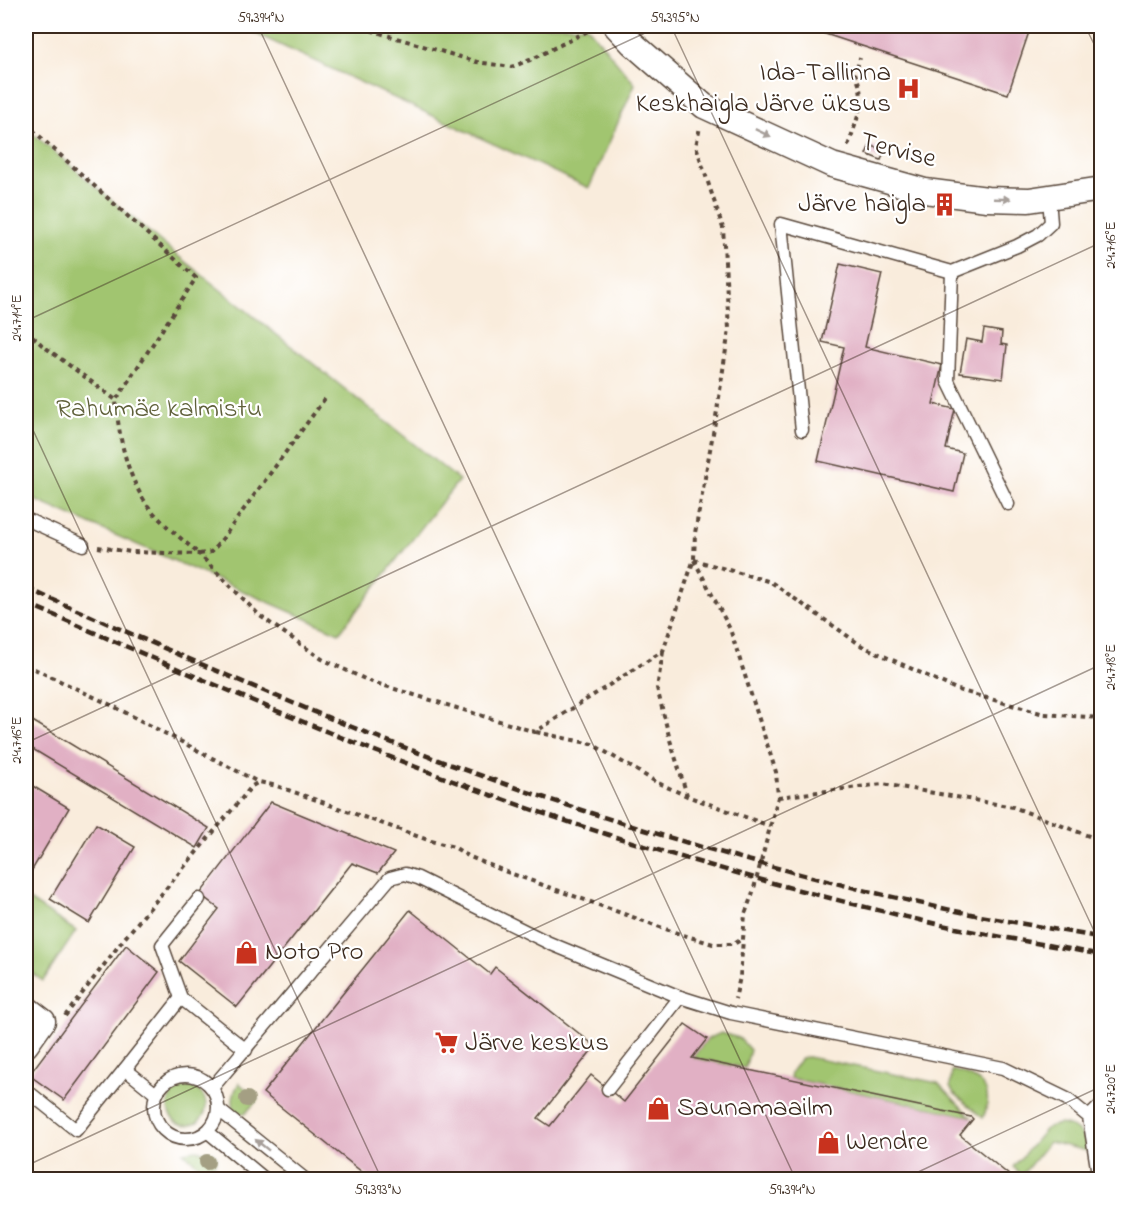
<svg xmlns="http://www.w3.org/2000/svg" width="1127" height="1205" viewBox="0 0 1127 1205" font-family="'Indie Flower',sans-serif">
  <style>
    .green { fill: #a1c56f; stroke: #6e7846; stroke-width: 1.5 }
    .building { fill: #e1b0c4 }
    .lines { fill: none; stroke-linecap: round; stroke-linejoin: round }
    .lane-casing { stroke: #58473a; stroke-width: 15 }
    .street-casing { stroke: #58473a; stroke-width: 27 }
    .path { stroke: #58473a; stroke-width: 4; stroke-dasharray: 4.5 4.5; stroke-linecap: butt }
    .lane { stroke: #fff; stroke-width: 12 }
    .street { stroke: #fff; stroke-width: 24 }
    .rail { stroke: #3b2a1e; stroke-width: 4.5; stroke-dasharray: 9 4.5; stroke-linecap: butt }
    .tree { fill: #a49f83 }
    .oneway { fill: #a79f9a }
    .ticks { fill: none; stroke: #3b2a1e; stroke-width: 1.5; stroke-opacity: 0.45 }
    .labels { text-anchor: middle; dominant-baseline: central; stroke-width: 4.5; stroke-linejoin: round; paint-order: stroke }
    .poi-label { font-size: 27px; fill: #3b2a1e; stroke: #fff; text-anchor: start }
    .street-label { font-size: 27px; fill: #3b2a1e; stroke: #fff }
    .park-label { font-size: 27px; fill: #5f603a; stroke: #fff }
    .neatline { fill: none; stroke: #3b2a1e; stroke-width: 2 }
    .ticks-label { font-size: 15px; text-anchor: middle; fill: #3b2a1e }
  </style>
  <rect width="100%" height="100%" fill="#fff"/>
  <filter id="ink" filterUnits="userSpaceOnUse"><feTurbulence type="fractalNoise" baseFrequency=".0167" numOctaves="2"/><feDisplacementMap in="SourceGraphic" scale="12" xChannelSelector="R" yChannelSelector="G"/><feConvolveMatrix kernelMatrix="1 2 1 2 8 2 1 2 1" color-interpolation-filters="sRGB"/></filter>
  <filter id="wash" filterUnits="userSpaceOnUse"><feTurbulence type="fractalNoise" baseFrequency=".008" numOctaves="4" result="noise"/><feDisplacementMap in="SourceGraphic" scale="24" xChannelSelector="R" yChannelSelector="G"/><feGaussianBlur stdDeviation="1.35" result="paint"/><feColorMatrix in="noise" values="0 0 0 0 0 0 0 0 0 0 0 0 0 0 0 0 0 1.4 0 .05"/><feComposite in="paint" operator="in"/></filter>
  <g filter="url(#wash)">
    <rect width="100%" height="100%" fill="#f9ecdc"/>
    <g class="green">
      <path d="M239,26H587L635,84L589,188Z"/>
      <path d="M26,128L173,252L459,480L339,633L26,496Z"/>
      <path d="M26,898L76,931L43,981L26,969Z"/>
      <path d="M721,1033L739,1038L750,1050L745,1068L692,1058L707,1039Z"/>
      <path d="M808,1057L938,1083L971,1117L790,1078L791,1072L801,1058Z"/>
      <path d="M952,1070C980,1078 996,1087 983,1118L954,1093L950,1087Z"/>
      <path d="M239,1083L258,1099L245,1114L235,1112C231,1101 233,1093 239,1083Z"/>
      <circle cx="187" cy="1106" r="19"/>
      <path d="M1059,1124C1076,1126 1086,1134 1088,1151L1049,1142L1022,1175L1013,1167L1044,1131L1048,1127Z"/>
      <path d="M196,1150L212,1152L217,1156V1161L208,1173L183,1152Z"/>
    </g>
    <g id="blocks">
      <g class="building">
        <path d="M801,26L977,27L1031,26L1008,94Z"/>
        <path d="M870,145L885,151L881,160L866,154Z"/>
        <path d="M840,264L882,274L865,347L942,365L933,404L955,409L946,449L963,453L954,492L818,461L844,347L822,342Z"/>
        <path d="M984,329L1002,332L1001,344L1007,345L1003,379L960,373L966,339L982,342Z"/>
        <path d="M26,717L209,828L197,848L26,745Z"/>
        <path d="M31,785L69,808L26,880V795Z"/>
        <path d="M271,802L394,853L378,873L352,863L237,1007L179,961L219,909L200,894Z"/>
        <path d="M96,824L135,847L89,923L50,899Z"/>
        <path d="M410,910L490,974L495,967L595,1046L538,1118L550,1126L591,1075L624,1102L685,1024L707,1039L692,1058L971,1117L973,1119L960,1135L1015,1180H372L263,1093Z"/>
        <path d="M126,945L159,972L64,1100L29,1075Z"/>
      </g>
    </g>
  </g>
  <g filter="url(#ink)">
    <use href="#blocks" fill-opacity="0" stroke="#58473a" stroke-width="1.5"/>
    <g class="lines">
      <defs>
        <g id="lane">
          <path d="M952,272L948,381L1008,504"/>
          <path d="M802,430L781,224L952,272L1017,246L1038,235L1051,223L1049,198"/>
          <path d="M26,519L83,545"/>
          <path d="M181,998L162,945L199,899"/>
          <path d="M125,1069L181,998L246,1050"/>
          <circle cx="186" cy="1107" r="32"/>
          <path d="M212,1088L390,878L405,874L418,878L549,943L680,997L731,1013L1003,1068L1067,1099L1089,1117L1099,1180"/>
          <path d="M608,1089L680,997"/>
          <path d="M26,1090L76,1130L125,1069L156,1094"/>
          <path d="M219,1110L306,1180"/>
          <path d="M1089,1117L1102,1104"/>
          <path d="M208,1132L266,1180"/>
        </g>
        <g id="street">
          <path d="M616,26L632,43L704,106L832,165L925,191L987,199L1029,200L1102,189"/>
          <path d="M26,1008L43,1021L26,1045"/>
        </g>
      </defs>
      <use href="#lane" class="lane-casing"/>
      <use href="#street" class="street-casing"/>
      <g class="path">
        <path d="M363,26L373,31L477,62L511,67L530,60L594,28"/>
        <path d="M26,124L196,278L116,400C118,435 127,477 148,506C162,524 182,539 199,554L211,552L220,542L326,397"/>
        <path d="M848,146C856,121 868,99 855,74L860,58"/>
        <path d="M26,330L42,345L116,400"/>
        <path d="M98,547L131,552L199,554L260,616L322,659L369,681L535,732L663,651L694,559L695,533L717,411L729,329L723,228L696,146L700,127"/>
        <path d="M694,560L730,629L776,772L778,797L753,892L745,914L740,977L735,999"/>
        <path d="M694,560L771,582L862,646L958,690L1044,714L1102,718"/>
        <path d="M663,652L657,688L670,740L687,795"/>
        <path d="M26,665L111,705L258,782"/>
        <path d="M536,732L592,744L658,783L687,796L770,826"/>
        <path d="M778,797L883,784L1013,807L1102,841"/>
        <path d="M65,1016L123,940L252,786L259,782L277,786L431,841L454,847L468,856L504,871L677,933L713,944H734L742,939"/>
      </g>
      <use href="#lane" class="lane"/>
      <use href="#street" class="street"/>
      <g class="rail">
        <path d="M26,588C174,652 321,719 474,773C621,826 775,871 928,905C985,918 1044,927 1102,938"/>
        <path d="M26,603C218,686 409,772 609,835C714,868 820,897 928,922C985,935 1044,944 1102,955"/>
      </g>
    </g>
    <g class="tree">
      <circle cx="247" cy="1099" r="8"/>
      <circle cx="207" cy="1162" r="8"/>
    </g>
    <defs><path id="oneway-solid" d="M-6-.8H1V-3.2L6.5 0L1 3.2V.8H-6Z" transform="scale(1.5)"/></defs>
    <g class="oneway">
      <use href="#oneway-solid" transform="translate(763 133) rotate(25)"/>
      <use href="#oneway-solid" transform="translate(1002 199) rotate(2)"/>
      <use href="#oneway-solid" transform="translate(262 1145) rotate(-141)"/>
    </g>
  </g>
  <path class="ticks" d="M258,26L796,1180M671,26L1102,948M1085,26L1102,60M26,321L660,26M26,415L382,1180M26,743L1102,242M26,1166L1102,664M901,1180L1102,1086"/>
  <defs>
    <symbol id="hospital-bare" viewBox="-9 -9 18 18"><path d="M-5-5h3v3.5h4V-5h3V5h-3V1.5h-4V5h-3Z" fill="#c8321e" stroke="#fff" stroke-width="2.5" paint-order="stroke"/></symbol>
    <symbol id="building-bare" viewBox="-9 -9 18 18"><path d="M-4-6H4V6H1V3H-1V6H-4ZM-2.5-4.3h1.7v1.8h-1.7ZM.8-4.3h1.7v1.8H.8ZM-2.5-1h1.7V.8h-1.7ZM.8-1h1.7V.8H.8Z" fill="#c8321e" stroke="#fff" stroke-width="2.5" paint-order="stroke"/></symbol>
    <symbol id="shop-bare" viewBox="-9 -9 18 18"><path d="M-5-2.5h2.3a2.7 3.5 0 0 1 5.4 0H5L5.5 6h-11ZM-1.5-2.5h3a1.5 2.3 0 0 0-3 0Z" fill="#c8321e" stroke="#fff" stroke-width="2.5" paint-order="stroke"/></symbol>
    <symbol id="supermarket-bare" viewBox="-9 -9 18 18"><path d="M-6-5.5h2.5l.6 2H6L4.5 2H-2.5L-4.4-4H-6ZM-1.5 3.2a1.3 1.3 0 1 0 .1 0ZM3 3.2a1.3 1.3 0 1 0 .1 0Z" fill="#c8321e" stroke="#fff" stroke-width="2.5" paint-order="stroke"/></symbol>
  </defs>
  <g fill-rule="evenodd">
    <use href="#hospital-bare" x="892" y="72" width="33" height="33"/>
    <use href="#building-bare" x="928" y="188" width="33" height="33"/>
    <use href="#shop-bare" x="230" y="936" width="33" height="33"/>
    <use href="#supermarket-bare" x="430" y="1026" width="33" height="33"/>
    <use href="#shop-bare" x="642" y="1092" width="33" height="33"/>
    <use href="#shop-bare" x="812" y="1126" width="33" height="33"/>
  </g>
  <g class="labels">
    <g class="poi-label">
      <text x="891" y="73" text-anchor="end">Ida-Tallinna<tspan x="891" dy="31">Keskhaigla Järve üksus</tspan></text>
      <text x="926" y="204" text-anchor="end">Järve haigla</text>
      <text x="265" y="952">Noto Pro</text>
      <text x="465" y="1043">Järve keskus</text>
      <text x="677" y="1108">Saunamaailm</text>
      <text x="846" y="1142">Wendre</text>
    </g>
    <g class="street-label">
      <text transform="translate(898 151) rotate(14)">Tervise</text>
    </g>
    <g class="park-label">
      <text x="159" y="409">Rahumäe kalmistu</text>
    </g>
  </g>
  <rect width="1127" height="1205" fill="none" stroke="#fff" stroke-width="66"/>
  <rect x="33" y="33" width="1061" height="1139" class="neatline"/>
  <g class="ticks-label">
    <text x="261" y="22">59.394°N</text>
    <text x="675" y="22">59.395°N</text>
    <text transform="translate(1110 245) rotate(-90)" y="5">24.716°E</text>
    <text transform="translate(16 318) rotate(-90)" y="5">24.714°E</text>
    <text transform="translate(1110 667) rotate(-90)" y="5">24.718°E</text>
    <text transform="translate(16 740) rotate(-90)" y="5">24.716°E</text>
    <text transform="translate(1110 1089) rotate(-90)" y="5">24.720°E</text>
    <text x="378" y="1194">59.393°N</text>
    <text x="792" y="1194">59.394°N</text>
  </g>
</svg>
